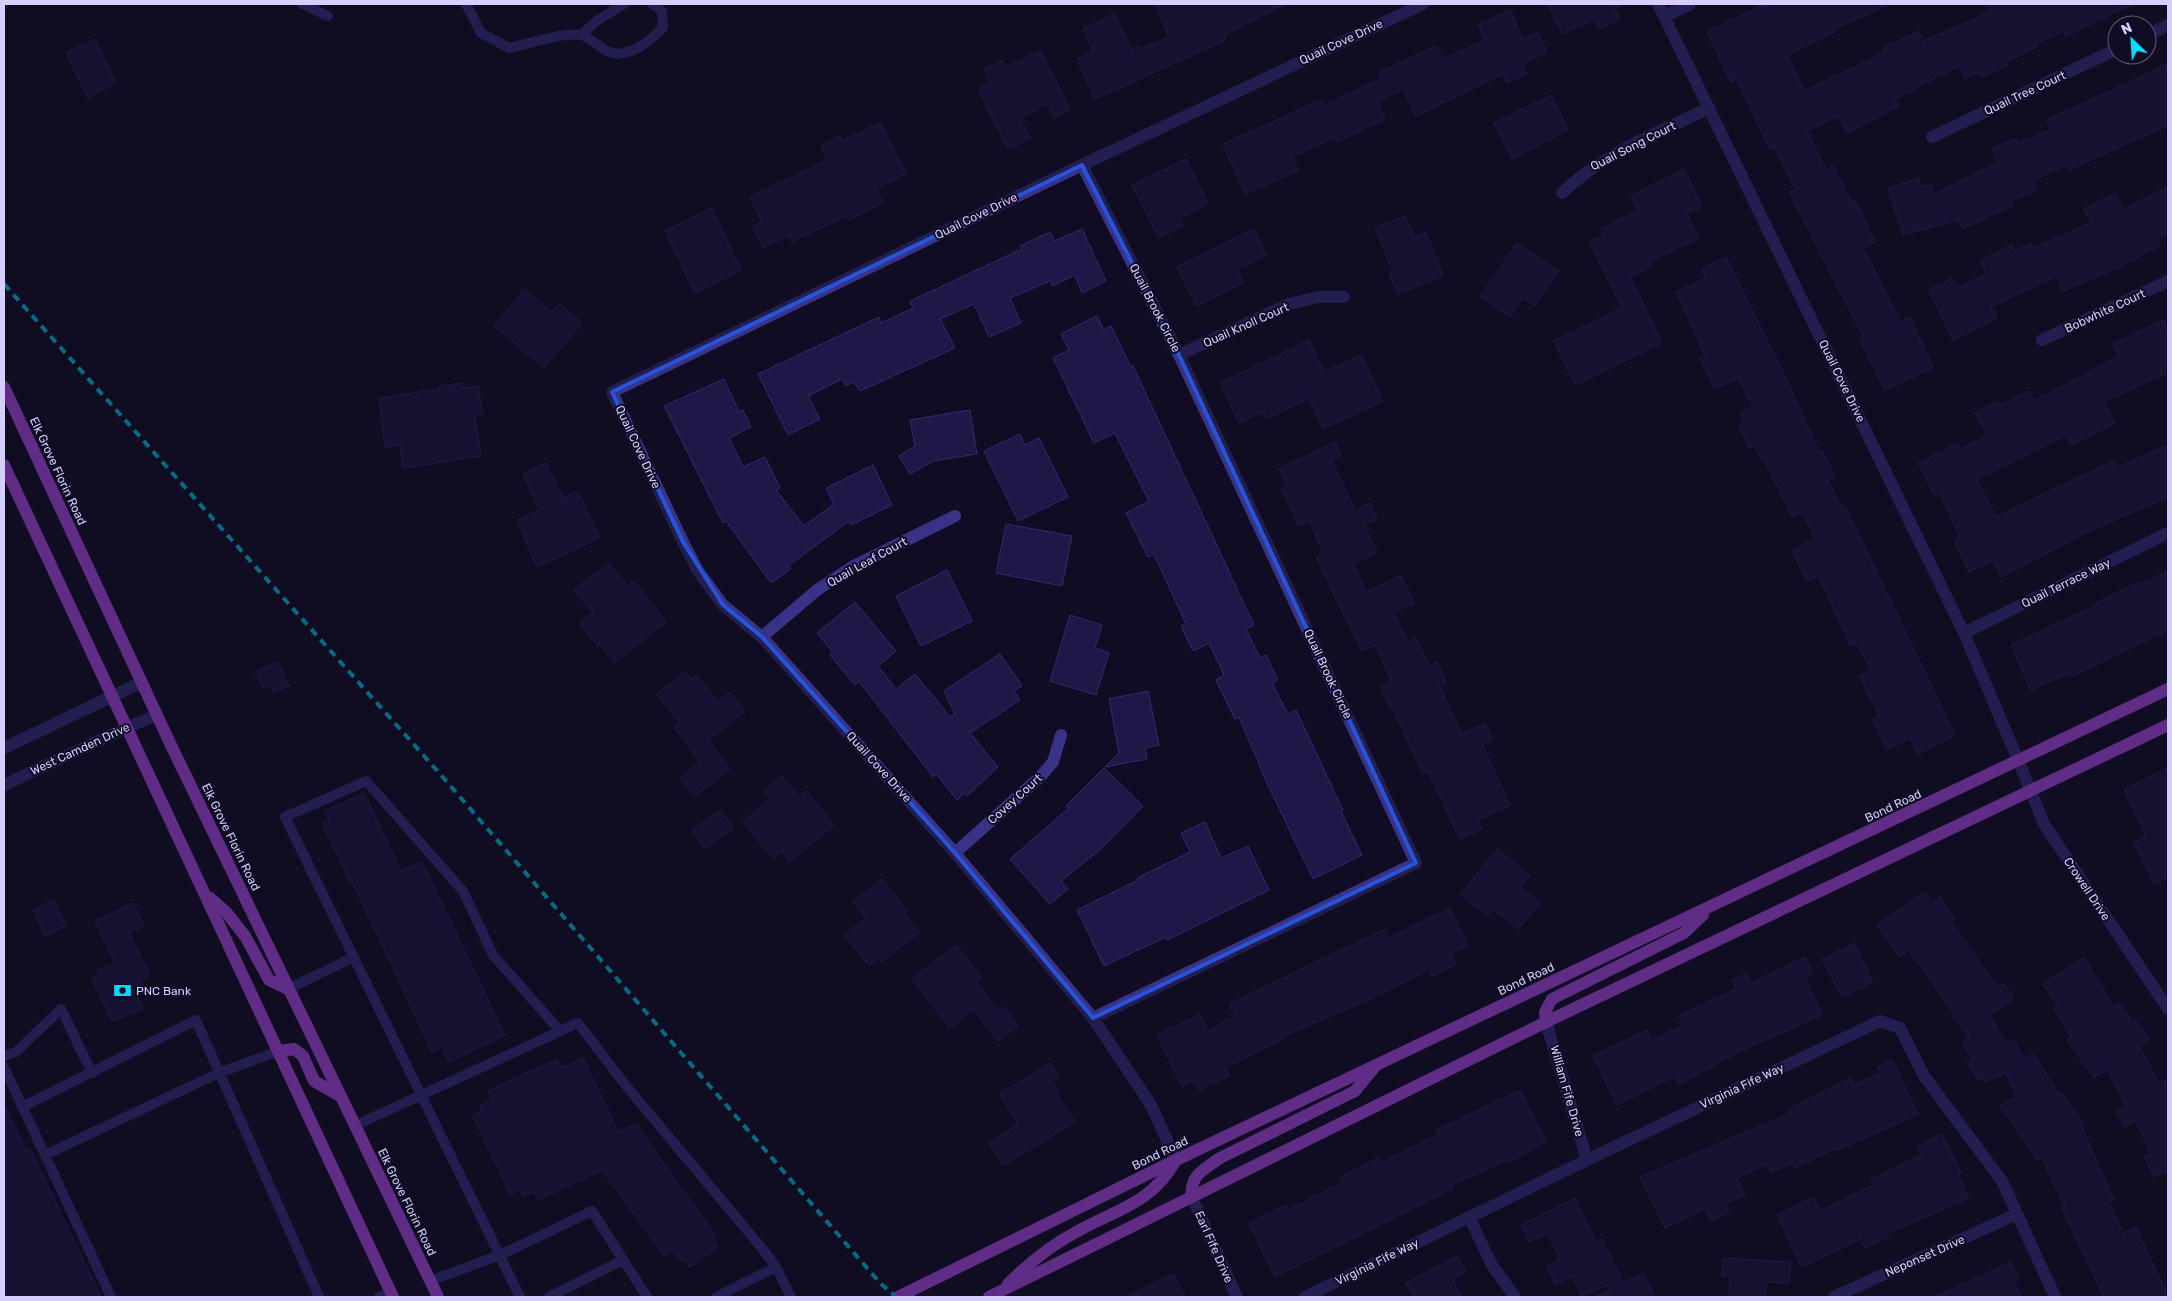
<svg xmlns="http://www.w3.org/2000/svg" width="2172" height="1301" viewBox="0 0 2172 1301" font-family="Rubik,sans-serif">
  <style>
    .building { fill: #211746; stroke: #372773 }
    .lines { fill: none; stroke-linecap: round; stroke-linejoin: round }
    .service { stroke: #383386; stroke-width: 10 }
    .minor { stroke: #383386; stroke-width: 12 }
    .tertiary { stroke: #383386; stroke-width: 12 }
    .primary { stroke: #c255ff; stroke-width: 12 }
    .rail { stroke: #00dcf9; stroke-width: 4; stroke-dasharray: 8 6; stroke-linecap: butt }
    .marked { fill: none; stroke: #2654da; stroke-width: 4; stroke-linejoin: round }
    .labels { text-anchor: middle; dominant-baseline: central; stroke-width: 4; stroke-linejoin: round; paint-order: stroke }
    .street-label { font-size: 12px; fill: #d5ceff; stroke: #100c23 }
    .poi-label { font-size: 12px; fill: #d5ceff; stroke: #100c23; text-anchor: start }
  </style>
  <rect width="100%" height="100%" fill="#100c23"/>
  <g class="building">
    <path d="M1155,4H1286L1224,35L1226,40L1095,99L1077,59L1093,51L1083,29L1114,14L1131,49L1139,46L1140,49L1169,37Z"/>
    <path d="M1547,4H1624L1615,8L1620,19L1599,29L1594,19L1562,34Z"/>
    <path d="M1764,4H1890L1834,29L1835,32L1787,55L1804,91L1885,52L1883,48L1918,31L1923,41L1990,12L1986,4H2133L2066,36L2064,31L2036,44L2037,47L2007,62L2008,65L1982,77L1980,72L1965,78L1959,66L1895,99L1898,106L1847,133L1838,116L1807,131L1826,170L1833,166L1851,202L1855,200L1875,242L1863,248L1901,322L1910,317L1933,368L1885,390L1860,340L1864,338L1789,192L1795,189L1774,147L1770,149L1736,79L1731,82L1707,32Z"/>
    <path d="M1510,10L1523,39L1538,32L1547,52L1522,64L1527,74L1507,83L1503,74L1416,116L1403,89L1377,102L1385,119L1337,142L1335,137L1292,157L1298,171L1245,194L1223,144L1321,100L1324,106L1382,78L1379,72L1436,46L1443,59L1485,40L1478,25Z"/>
    <path d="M95,39L116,83L88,98L66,53Z"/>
    <path d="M1040,50L1070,109L1054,118L1047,104L1020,118L1030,138L1008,150L978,89L991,82L984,69L1002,60L1006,67Z"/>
    <path d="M2168,64V125L2069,170L2067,165L2032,181L2036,190L2012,201L2013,205L1963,229L1958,220L1903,235L1888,188L1918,178L1921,187L1931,184L1934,194L1999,162L1992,149L2016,138L2019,144L2050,129L2047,120Z"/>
    <path d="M1551,95L1568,130L1512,159L1494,123Z"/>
    <path d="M880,122L906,174L876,189L883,203L848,220L846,216L792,242L789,235L763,248L753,226L762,222L750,197L827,160L821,146L840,136L842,141Z"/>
    <path d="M1186,159L1208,203L1178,219L1182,226L1159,238L1132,185Z"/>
    <path d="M1684,169L1702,207L1687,214L1699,238L1649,262L1651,266L1630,277L1662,343L1575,385L1554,341L1622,308L1589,242L1604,235L1601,229L1638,210L1631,196Z"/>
    <path d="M2168,187V233L2156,239L2160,246L2115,269L2063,291L2056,276L1991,307L1997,318L1953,340L1929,290L1952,278L1957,288L1986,274L1980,261L2012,245L2015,251L2031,243L2033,248L2091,223L2084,209L2115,193L2123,209Z"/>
    <path d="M712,208L741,270L695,293L665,231Z"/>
    <path d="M1405,216L1414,237L1426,232L1443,276L1398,294L1389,273L1393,271L1375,228Z"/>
    <path d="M1082,229L1106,281L1082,293L1075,275L1052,286L1050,281L1010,298L1021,323L989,337L974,304L940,319L955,348L860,391L854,382L846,386L842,379L808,396L820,419L788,435L758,374L879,317L881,323L913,308L910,301L1022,249L1020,246L1050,232L1054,241Z"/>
    <path d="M1254,229L1266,255L1237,269L1243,283L1196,306L1177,267Z"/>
    <path d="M1517,243L1559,271L1534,306L1523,298L1510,317L1480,297Z"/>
    <path d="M1726,257L1791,389L1819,452L1822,451L1835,477L1828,480L1842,508L1845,506L1955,735L1918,754L1910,738L1887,750L1872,719L1879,715L1859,676L1871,670L1857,643L1851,646L1818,576L1807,581L1792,550L1815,539L1802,512L1792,517L1764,459L1762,460L1754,445L1749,448L1739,426L1745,423L1740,413L1753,407L1738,378L1715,389L1699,358L1705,355L1676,292L1706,278L1702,269Z"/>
    <path d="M525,289L552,312L560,304L582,323L544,368L494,326Z"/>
    <path d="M1097,316L1104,330L1111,326L1131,367L1133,366L1254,625L1246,629L1260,658L1266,655L1278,680L1272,683L1288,714L1296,710L1343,810L1341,811L1362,855L1313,879L1267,783L1239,717L1235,719L1216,680L1224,675L1209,643L1193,651L1181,626L1186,624L1154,554L1148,557L1126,513L1149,501L1115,433L1094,443L1053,358L1069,350L1061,334Z"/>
    <path d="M2163,320L2168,331V372L2104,402L2115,423L2071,445L2066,435L1977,479L1995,516H1998L2113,461L2116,468L2168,445V497L2083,534L2001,577L1993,561L1969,572L1954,540L1960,537L1939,492L1934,495L1918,463L1957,444L1960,449L1987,436L1975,413L1997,402L1999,406L2029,391L2034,401L2118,357L2113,344Z"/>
    <path d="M1309,340L1324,372L1361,355L1383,401L1323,429L1309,398L1266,419L1263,412L1239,423L1220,383Z"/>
    <path d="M724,379L739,412L743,410L751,427L729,438L743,467L765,457L780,488L776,490L804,526L834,504L826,488L873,465L892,505L851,525L849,521L788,566L791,569L771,583L726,521L723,523L664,406Z"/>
    <path d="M462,383L463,388L478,386L483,414L475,416L481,456L403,468L400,445L385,447L379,398L440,389L439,386Z"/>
    <path d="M970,410L977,454L933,461L910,474L899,456L915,446L910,420Z"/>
    <path d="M1020,434L1025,445L1039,438L1068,497L1018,521L984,451Z"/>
    <path d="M1335,442L1341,455L1331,460L1355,510L1370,503L1377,519L1364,525L1377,553L1353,564L1366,592L1401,576L1414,603L1393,612L1408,642L1416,638L1429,666L1437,662L1446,682L1439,685L1462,734L1485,723L1493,739L1482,745L1510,805L1478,820L1482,829L1460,839L1428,771L1423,774L1392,707L1390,708L1380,687L1392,682L1375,645L1362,651L1316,558L1324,554L1309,521L1299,526L1281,488L1287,485L1279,469Z"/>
    <path d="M546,463L563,498L578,491L600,538L537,567L517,520L539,510L523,474Z"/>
    <path d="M1006,524L1072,536L1062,586L996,573Z"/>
    <path d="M608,563L627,586L634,581L666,622L614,663L600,644L598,647L579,623L593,613L574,590Z"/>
    <path d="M947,570L972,621L921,646L896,596Z"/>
    <path d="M2168,571V630L2070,677L2069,673L2031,690L2011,645L2097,605L2096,603L2137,583L2138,585Z"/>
    <path d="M855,602L896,651L878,666L896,689L915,674L950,717L955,714L944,691L1000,654L1022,686L1014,691L1020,700L970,733L998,767L967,796L965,793L957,800L936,774L933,777L859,681L855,685L830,655L833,652L817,633Z"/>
    <path d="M1070,615L1102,625L1095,648L1109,653L1096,695L1050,681Z"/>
    <path d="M278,662L289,686L274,693L271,685L263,688L255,672Z"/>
    <path d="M685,672L691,679L697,675L718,702L730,692L745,712L708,740L730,769L694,797L680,778L700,762L674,727L679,723L657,694Z"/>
    <path d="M1148,691L1159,745L1145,748L1147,759L1105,767L1119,753L1109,699Z"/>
    <path d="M1104,768L1143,806L1103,847L1061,881L1068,889L1050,904L1010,859L1069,808L1066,806Z"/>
    <path d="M2168,768V877L2154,884L2134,842L2146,836L2124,790Z"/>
    <path d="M782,776L799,797L806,791L834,825L790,862L782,851L773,859L743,822L771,798L764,791Z"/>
    <path d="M364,793L401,871L422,862L505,1035L449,1062L442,1047L432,1052L353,883L351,884L322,823L329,820L324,811Z"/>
    <path d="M721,810L734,828L704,849L691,831Z"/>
    <path d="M1205,822L1221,858L1248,846L1269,890L1167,940L1166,937L1104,966L1077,910L1138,880L1137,878L1190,852L1181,833Z"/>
    <path d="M1498,849L1530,876L1520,887L1540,903L1518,929L1493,909L1487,916L1460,894Z"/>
    <path d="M882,879L908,911L905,913L920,932L882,962L879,958L869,966L844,935L866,918L853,902Z"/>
    <path d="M1925,892L1932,902L1940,897L1955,919L1951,921L1984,969L1999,987L2004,984L2014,998L1990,1016L2006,1044L2013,1040L2025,1059L2033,1054L2058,1093L2060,1091L2084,1124L2081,1126L2114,1200L2109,1202L2123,1233L2136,1227L2168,1297H2104L2061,1207L2065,1206L2041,1157L2037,1160L2000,1106L2017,1097L2006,1073L1985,1082L1982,1078L1978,1080L1967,1062L1972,1059L1962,1042L1969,1038L1953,1016L1955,1015L1909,950L1899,957L1877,925Z"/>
    <path d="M54,900L66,926L45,936L33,910Z"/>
    <path d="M133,903L144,926L129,933L150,975L140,980L145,991L136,995L143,1008L112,1022L92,979L100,975L98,971L115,963L95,921Z"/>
    <path d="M1450,908L1468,945L1451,954L1456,964L1432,976L1429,970L1361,1003L1282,1037L1283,1039L1226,1067L1230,1075L1199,1090L1194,1081L1182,1087L1157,1035L1200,1014L1208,1030L1235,1016L1229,1004L1385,929L1389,938Z"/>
    <path d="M1854,943L1873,982L1842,997L1822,959Z"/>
    <path d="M956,945L982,977L976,981L999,1011L1004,1007L1018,1026L998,1041L974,1010L950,1028L912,979Z"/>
    <path d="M1805,957L1813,973L1805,977L1822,1015L1743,1050L1679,1084L1675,1076L1617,1105L1593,1056L1647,1030L1652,1040L1683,1025L1679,1016L1736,989L1732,980L1747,974L1751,983Z"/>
    <path d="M2084,958L2114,1007L2119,1003L2133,1022L2135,1020L2149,1039L2139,1046L2159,1084L2168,1079V1170L2154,1177L2145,1156L2151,1154L2136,1121L2124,1127L2116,1112L2127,1107L2107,1069L2094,1078L2067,1040L2072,1037L2053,1009L2058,1006L2043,984Z"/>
    <path d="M583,1058L618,1132L637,1123L644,1136L716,1236L713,1239L718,1247L690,1267L684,1259L681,1261L672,1250L664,1256L602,1170L538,1200L534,1192L523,1197L520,1190L510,1194L473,1116L482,1111L480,1105L492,1099L488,1091L557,1059L561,1068Z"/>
    <path d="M1892,1060L1918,1114L1838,1150L1837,1148L1795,1168L1793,1163L1771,1173L1767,1164L1737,1178L1745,1195L1725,1204L1729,1212L1711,1221L1705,1209L1665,1228L1640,1177L1791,1113L1789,1109L1851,1078L1854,1085L1881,1073L1878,1067Z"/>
    <path d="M1050,1063L1058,1076L1052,1080L1059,1092L1056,1093L1075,1122L1003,1166L989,1143L1018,1124L1000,1094Z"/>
    <path d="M1520,1090L1546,1142L1509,1162L1508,1160L1453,1184L1454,1188L1275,1277L1249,1224L1286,1205L1288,1210L1343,1182L1341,1177L1378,1158L1381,1163L1439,1134L1437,1130Z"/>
    <path d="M4,1104L26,1150L30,1148L101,1297H4Z"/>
    <path d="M1942,1134L1961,1173L1958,1175L1969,1198L1886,1234L1888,1237L1865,1248L1861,1239L1801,1267L1777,1215L1814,1197L1820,1211L1873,1185L1870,1180L1921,1155L1917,1147Z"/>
    <path d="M1575,1198L1596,1242L1602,1239L1623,1283L1643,1273L1655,1297H1594L1609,1290L1607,1285L1582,1296L1572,1276L1555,1284L1547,1266L1560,1259L1548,1233L1529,1242L1521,1225Z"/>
    <path d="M1457,1256L1466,1272L1452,1279L1462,1297H1414L1406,1283Z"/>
    <path d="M1723,1258L1791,1262L1789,1283L1766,1282V1297H1729L1730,1276H1722Z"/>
    <path d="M2011,1262L2018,1276L2012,1278L2021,1297H1935Z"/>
    <path d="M1173,1274L1185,1297H1127Z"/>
  </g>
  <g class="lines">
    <g class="service">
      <path d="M302,4L328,16"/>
      <path d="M466,4L481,33L509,48C527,44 563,32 581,35C589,37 599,46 607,51C626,61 652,40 663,27L662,11L652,4"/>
      <path d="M581,35L598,20L624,4"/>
      <path d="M288,989L354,957"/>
      <path d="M4,1056L16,1052L61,1009L92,1073"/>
      <path d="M4,1067L111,1297"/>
      <path d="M22,1107L196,1020L319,1297"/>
      <path d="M354,1126L578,1023L627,1087L761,1247L776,1267L791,1297"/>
      <path d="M45,1155L221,1072L279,1051"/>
      <path d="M430,1281L500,1255L592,1211L647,1297"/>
      <path d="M379,1297L391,1292"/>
      <path d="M520,1297L285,817L366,781L463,891L493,955L560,1031"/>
      <path d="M549,1297L623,1260"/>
      <path d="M716,1297L776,1267"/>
    </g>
    <g class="minor">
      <path d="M1658,4L1964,633L2019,762"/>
      <path d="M1665,16L1690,4"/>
      <path d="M2147,35L2168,25"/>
      <path d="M1932,137L2117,49"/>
      <path d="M1082,165L1179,355L1416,863L1093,1018"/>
      <path d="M1562,193C1603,153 1658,133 1709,108"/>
      <path d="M2042,340L2168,281"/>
      <path d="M1179,355L1289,304L1318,297H1344"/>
      <path d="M1964,633L2168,533"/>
      <path d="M762,637L817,590L852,567L955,516"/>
      <path d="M955,853L1040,777L1053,762L1061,735"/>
      <path d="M1546,1022L1587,1160"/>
      <path d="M1176,1160L1151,1105L1093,1018L955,853L762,637L723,605L698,571L683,542L612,392L1082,165L1423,4"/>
      <path d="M1192,1197L1237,1297"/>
      <path d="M1469,1217L1492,1265L1515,1297"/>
      <path d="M1305,1297L1587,1160L1880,1021L1900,1028L1924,1076L2002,1181L2055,1297"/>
      <path d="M1834,1297L2017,1214"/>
    </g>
    <g class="tertiary">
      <path d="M4,748L142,682"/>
      <path d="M2019,762L2044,824L2168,1009"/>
      <path d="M4,785L128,727L157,715"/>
    </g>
    <g class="primary">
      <path d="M4,387L169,741L438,1297"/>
      <path d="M4,465L393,1297"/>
      <path d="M210,898L226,912L245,936L269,980L288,989"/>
      <path d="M1546,1022L1545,1012L1552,999L1684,933L1703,915"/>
      <path d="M279,1051L294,1049L303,1056L314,1081L340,1096"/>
      <path d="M1192,1197C1189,1176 1204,1169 1220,1158L1355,1091L1374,1068"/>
      <path d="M1008,1284C1029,1263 1051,1245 1078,1231C1118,1209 1152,1203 1176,1160"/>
      <path d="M898,1297L1176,1160L2168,689"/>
      <path d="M989,1297L1546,1022L2168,725"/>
    </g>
    <path class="rail" d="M4,284L441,775L880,1283L896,1297"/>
  </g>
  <path d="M0 0H2172V1301H0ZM1082,165L1179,355L1416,863L1093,1018L955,853L762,637L723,605L683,542L612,392Z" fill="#100c23" fill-opacity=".55" fill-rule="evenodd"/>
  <path class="marked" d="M1082,165L1179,355L1416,863L1093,1018L955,853L762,637L723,605L683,542L612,392Z"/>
  <defs>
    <symbol id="bank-bare" viewBox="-9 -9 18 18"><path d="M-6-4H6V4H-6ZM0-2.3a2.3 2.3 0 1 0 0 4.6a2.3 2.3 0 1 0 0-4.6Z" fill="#00dcf9" stroke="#100c23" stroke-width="2.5" paint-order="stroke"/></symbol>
  </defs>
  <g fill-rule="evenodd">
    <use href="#bank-bare" x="110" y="978" width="25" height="25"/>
  </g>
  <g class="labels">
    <g class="street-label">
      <text transform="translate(1341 42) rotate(-25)">Quail Cove Drive</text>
      <text transform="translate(2025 93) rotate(-25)">Quail Tree Court</text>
      <text transform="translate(1633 146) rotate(-27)">Quail Song Court</text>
      <text transform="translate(976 216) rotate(-26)">Quail Cove Drive</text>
      <text transform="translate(1155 308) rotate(63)">Quail Brook Circle</text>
      <text transform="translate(2105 311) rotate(-25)">Bobwhite Court</text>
      <text transform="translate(1246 325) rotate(-24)">Quail Knoll Court</text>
      <text transform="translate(1842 381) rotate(64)">Quail Cove Drive</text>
      <text transform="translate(638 447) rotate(65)">Quail Cove Drive</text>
      <text transform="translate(58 471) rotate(65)">Elk Grove Florin Road</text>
      <text transform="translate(867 562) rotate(-29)">Quail Leaf Court</text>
      <text transform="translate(2066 583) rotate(-26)">Quail Terrace Way</text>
      <text transform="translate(1328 674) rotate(65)">Quail Brook Circle</text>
      <text transform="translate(80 749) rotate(-25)">West Camden Drive</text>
      <text transform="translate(879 767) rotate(48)">Quail Cove Drive</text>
      <text transform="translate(1015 799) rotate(-42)">Covey Court</text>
      <text transform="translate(1893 806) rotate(-25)">Bond Road</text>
      <text transform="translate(231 837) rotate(64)">Elk Grove Florin Road</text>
      <text transform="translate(2087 889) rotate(56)">Crowell Drive</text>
      <text transform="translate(1526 979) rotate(-25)">Bond Road</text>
      <text transform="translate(1742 1086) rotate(-25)">Virginia Fife Way</text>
      <text transform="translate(1567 1091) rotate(74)">William Fife Drive</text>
      <text transform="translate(1160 1153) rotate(-26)">Bond Road</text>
      <text transform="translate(407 1202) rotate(64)">Elk Grove Florin Road</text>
      <text transform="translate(1214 1247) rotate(66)">Earl Fife Drive</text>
      <text transform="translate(1925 1256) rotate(-24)">Neponset Drive</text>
      <text transform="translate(1377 1262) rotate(-26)">Virginia Fife Way</text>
    </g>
    <g class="poi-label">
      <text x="136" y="991">PNC Bank</text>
    </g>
  </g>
  <rect width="2172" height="1301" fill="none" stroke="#d5ceff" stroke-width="10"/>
  <g transform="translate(2132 40) rotate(335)"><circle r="24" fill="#100c23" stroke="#5f5a7b"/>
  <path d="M0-4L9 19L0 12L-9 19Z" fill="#00dcf9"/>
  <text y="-8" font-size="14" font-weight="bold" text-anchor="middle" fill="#d5ceff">N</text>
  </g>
</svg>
